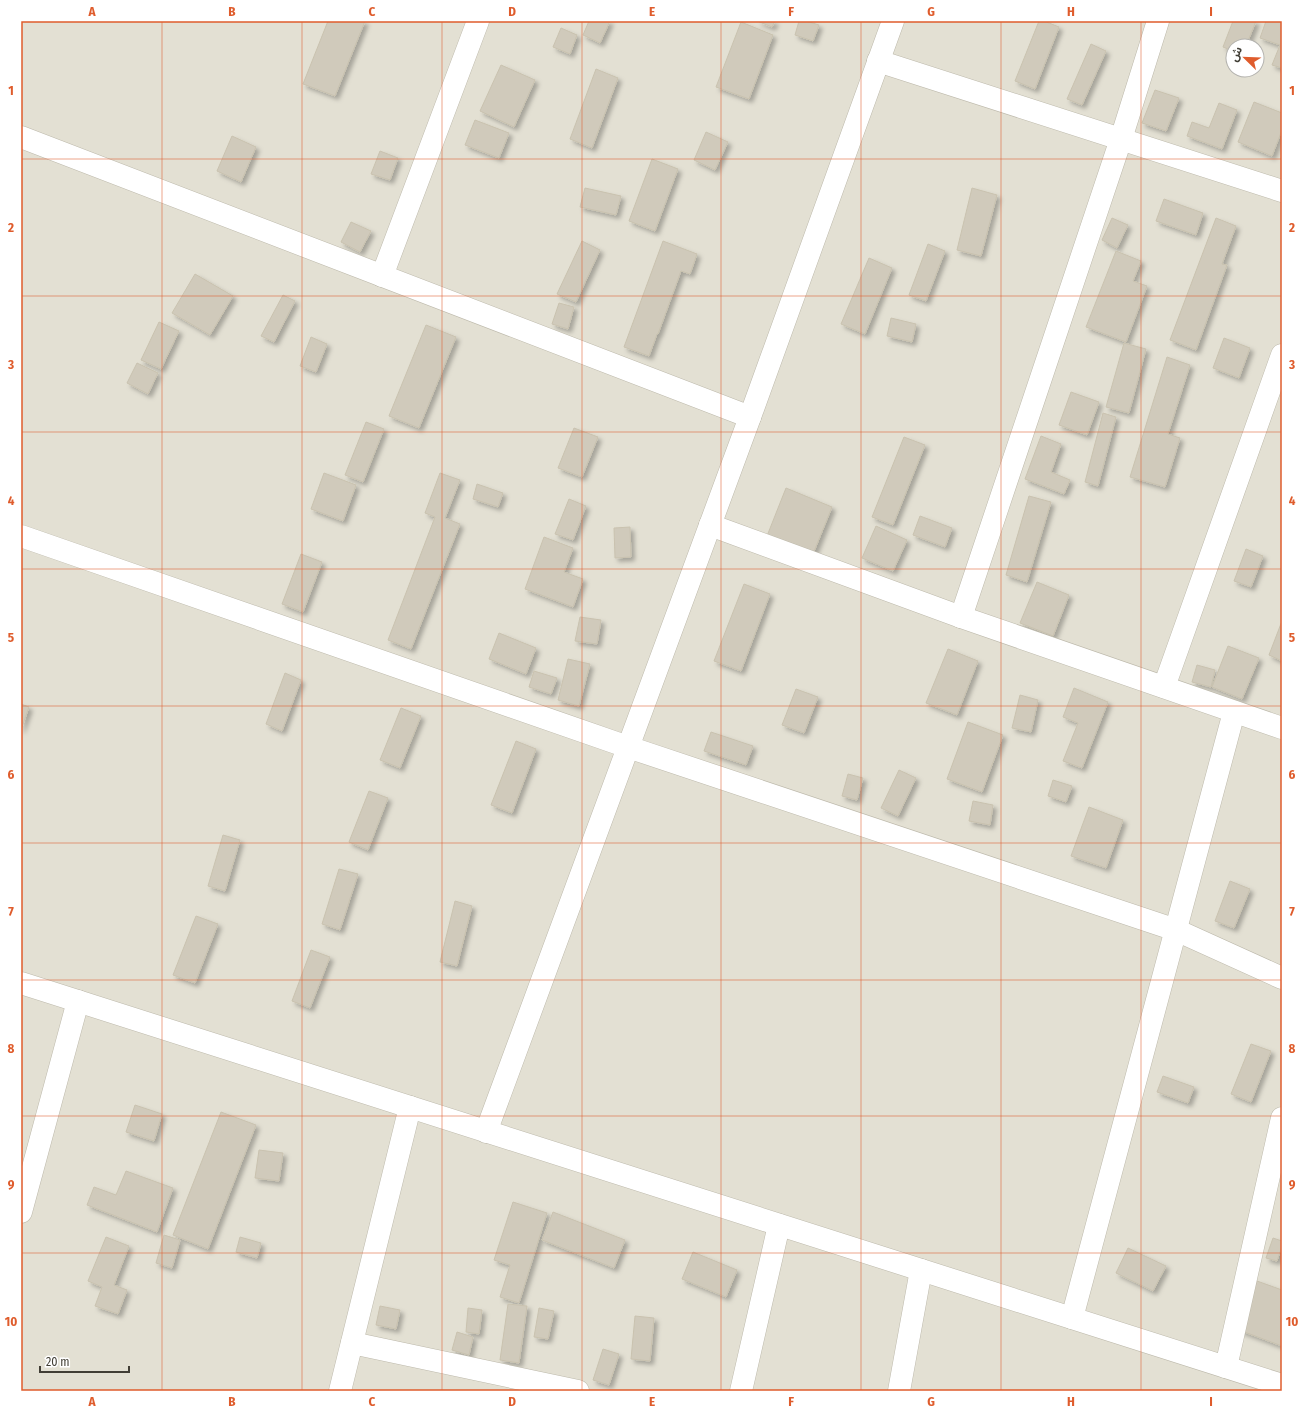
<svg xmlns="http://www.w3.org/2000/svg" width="1303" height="1412" viewBox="0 0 1303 1412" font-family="'Fira Sans Condensed','Noto Sans Arabic',sans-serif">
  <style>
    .residential { fill: #e3e0d3; fill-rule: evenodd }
    .building { fill: #d0cabb; stroke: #c9c2af; filter: url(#shadow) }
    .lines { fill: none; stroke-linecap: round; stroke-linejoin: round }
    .minor-casing { stroke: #bdb9ab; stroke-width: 23 }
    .tertiary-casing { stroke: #bdb9ab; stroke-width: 23 }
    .minor { stroke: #fff; stroke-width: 22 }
    .tertiary { stroke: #fff; stroke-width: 22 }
    .grid { fill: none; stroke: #df5c2c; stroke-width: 1; stroke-opacity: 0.55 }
    .neatline { fill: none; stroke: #df5c2c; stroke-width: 1.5 }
    .grid-label { font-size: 13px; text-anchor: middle; font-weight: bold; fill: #df5c2c }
  </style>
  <defs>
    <filter id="shadow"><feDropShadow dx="3.5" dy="3.5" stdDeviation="2" flood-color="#0004"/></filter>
  </defs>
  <rect width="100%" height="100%" fill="#f0ede4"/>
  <path class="residential" d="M21,21H1282V1391H21ZM1233,46H1257V70H1233Z"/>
  <g class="building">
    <path d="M328,21H365L335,96L303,84Z"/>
    <path d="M589,21H610L600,43L583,35Z"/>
    <path d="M757,21H775L772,27Z"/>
    <path d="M799,21H806L819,25L813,41L795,35Z"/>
    <path d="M1039,21H1044L1059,27L1035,89L1015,81Z"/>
    <path d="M1233,21H1256L1246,46H1233V51L1223,47Z"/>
    <path d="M1266,21H1282V68L1272,65L1280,45L1260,38Z"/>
    <path d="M741,22L773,35L749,99L716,87Z"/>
    <path d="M561,28L577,35L570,54L553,47Z"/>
    <path d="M1091,44L1106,51L1082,105L1067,99Z"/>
    <path d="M501,65L535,80L514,127L480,111Z"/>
    <path d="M596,69L618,78L592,148L570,139Z"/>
    <path d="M1155,90L1179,98L1166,131L1142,123Z"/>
    <path d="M1254,102L1282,113V130L1272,156L1238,142Z"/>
    <path d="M1219,103L1237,110L1222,149L1187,136L1192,122L1209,128Z"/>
    <path d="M475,120L509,133L499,158L465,145Z"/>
    <path d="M706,132L728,142L715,170L694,160Z"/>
    <path d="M232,136L256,147L241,182L217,171Z"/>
    <path d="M380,151L398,158L390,180L371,174Z"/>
    <path d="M652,159L678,169L655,231L629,221Z"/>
    <path d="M585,188L621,196L616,215L580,207Z"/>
    <path d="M972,188L997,195L981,256L957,250Z"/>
    <path d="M1164,199L1203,213L1196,235L1156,221Z"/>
    <path d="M1112,218L1128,225L1117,248L1102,240Z"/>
    <path d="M1216,218L1236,226L1222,264L1227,265L1196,350L1170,340Z"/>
    <path d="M351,222L371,231L360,252L341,242Z"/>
    <path d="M582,241L600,250L576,302L557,294Z"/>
    <path d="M663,241L697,254L690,274L681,271L658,334H657L649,356L624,347Z"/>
    <path d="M928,244L945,251L926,301L909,295Z"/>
    <path d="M1116,251L1141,261L1133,281L1147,286L1126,342L1086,327Z"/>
    <path d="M869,258L892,268L865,334L841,324Z"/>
    <path d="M195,274L233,296L210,335L172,313Z"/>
    <path d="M283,295L295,301L274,342L261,336Z"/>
    <path d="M559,303L574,307L568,329L552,324Z"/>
    <path d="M891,318L916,324L912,342L887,336Z"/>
    <path d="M159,322L179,331L161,369L141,360Z"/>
    <path d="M426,325L456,337L419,428L389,416Z"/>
    <path d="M311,337L327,344L316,372L300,366Z"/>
    <path d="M1224,338L1250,348L1239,378L1213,368Z"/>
    <path d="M1124,343L1146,349L1129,413L1106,407Z"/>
    <path d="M1167,357L1190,365L1168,434L1180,438L1165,487L1130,477Z"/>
    <path d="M137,363L158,373L148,394L127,383Z"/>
    <path d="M1071,392L1099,402L1087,435L1059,425Z"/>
    <path d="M1103,413L1116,417L1098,486L1085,482Z"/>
    <path d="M366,422L384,429L363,482L345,475Z"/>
    <path d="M574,428L598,437L582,477L558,468Z"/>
    <path d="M1041,436L1061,444L1051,472L1070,480L1064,494L1025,479Z"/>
    <path d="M904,437L925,445L893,525L872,517Z"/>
    <path d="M324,473L356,485L343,521L311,509Z"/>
    <path d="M440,473L460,480L445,518L460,524L411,649L388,640L435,517L425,513Z"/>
    <path d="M477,484L503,493L498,507L473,499Z"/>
    <path d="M786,488L832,507L813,554L767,536Z"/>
    <path d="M1029,496L1051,502L1027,582L1006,575Z"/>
    <path d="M569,499L586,506L573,540L555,534Z"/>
    <path d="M920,516L952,528L945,547L913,535Z"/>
    <path d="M876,526L907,540L893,571L862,558Z"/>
    <path d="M630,527L631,557L615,558L614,528Z"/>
    <path d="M544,537L573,548L564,572L583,579L573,607L525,589Z"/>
    <path d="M1246,549L1263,556L1251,587L1234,581Z"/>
    <path d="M301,554L322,562L303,612L282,604Z"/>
    <path d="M1037,582L1069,595L1053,636L1020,623Z"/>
    <path d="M744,584L770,594L741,671L714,661Z"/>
    <path d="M580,617L601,620L597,644L575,641Z"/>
    <path d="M1282,621V661L1269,655Z"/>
    <path d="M499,633L536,648L526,674L489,659Z"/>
    <path d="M1228,646L1259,658L1242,699L1212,687Z"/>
    <path d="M948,649L978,661L957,715L926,703Z"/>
    <path d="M568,659L590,664L579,706L558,700Z"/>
    <path d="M1197,665L1215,670L1211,687L1192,682Z"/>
    <path d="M534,671L557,678L551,694L529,687Z"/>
    <path d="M285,673L301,680L282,731L266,724Z"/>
    <path d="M1074,688L1108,702L1082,768L1063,761L1078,723L1063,717Z"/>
    <path d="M796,689L818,697L804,733L782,725Z"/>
    <path d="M1020,695L1038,700L1031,732L1012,728Z"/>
    <path d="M21,704L29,707L21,730Z"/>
    <path d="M401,708L421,716L400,768L380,760Z"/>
    <path d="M968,722L1003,735L982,792L947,779Z"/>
    <path d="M711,732L753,746L746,765L704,751Z"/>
    <path d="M516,741L536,749L512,813L491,805Z"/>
    <path d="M899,770L916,778L898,816L881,808Z"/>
    <path d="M848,774L863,778L857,800L842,796Z"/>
    <path d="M1053,780L1072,786L1066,802L1048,796Z"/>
    <path d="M369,791L388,798L368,850L349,842Z"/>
    <path d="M973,801L993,805L990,825L969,821Z"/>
    <path d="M1089,807L1123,820L1106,868L1071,856Z"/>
    <path d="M223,835L240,840L225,891L208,886Z"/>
    <path d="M339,869L358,874L340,930L322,924Z"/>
    <path d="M1230,881L1250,889L1234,928L1215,921Z"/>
    <path d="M455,901L472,906L457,966L440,962Z"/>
    <path d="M196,916L218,924L195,983L173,975Z"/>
    <path d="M311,950L330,957L310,1008L292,1001Z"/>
    <path d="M1251,1044L1271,1051L1251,1102L1231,1094Z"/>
    <path d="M1163,1076L1194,1087L1188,1103L1157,1092Z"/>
    <path d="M135,1105L162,1114L154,1141L126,1132Z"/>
    <path d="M221,1112L256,1125L208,1249L173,1235Z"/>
    <path d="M259,1150L283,1153L279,1181L255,1178Z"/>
    <path d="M126,1171L173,1188L157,1232L87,1205L94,1187L116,1195Z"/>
    <path d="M513,1202L547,1213L519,1303L500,1297L510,1265L494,1260Z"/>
    <path d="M553,1212L625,1240L614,1268L542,1240Z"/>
    <path d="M164,1235L180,1240L172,1268L156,1263Z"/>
    <path d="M106,1237L129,1246L114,1285L127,1290L118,1314L95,1306L102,1287L88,1281Z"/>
    <path d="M240,1237L261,1243L257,1258L236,1252Z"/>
    <path d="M1273,1238L1282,1241V1246L1277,1261L1266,1258Z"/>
    <path d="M1128,1248L1166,1266L1153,1291L1116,1273Z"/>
    <path d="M693,1252L737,1270L726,1297L682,1279Z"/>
    <path d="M1257,1281L1282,1290V1346L1239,1330Z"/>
    <path d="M508,1304L527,1306L519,1363L500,1360Z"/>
    <path d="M380,1306L400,1310L396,1329L376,1325Z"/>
    <path d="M468,1308L482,1310L479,1334L466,1332Z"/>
    <path d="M539,1308L554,1311L548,1339L534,1337Z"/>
    <path d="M635,1316L654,1318L650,1361L631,1359Z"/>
    <path d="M457,1332L473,1337L469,1355L452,1350Z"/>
    <path d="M603,1349L619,1354L609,1385L593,1380Z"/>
  </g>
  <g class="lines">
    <defs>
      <g id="minor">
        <path d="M878,61L1282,191"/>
        <path d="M21,137L750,417"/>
        <path d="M382,276L478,21"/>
        <path d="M710,525L961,617L1282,728"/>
        <path d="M21,536L628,747L1176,930L1282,978"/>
        <path d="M961,617L1121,139L1158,21"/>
        <path d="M1164,687L1282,355"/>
        <path d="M21,1212L78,1001"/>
        <path d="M1072,1318L1234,712"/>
        <path d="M352,1343L578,1391"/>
        <path d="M1226,1367L1282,1118"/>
        <path d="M340,1391L410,1107"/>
        <path d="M741,1391L779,1225"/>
        <path d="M899,1391L921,1270"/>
      </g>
      <g id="tertiary">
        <path d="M21,983L1282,1385"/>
        <path d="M486,1132L750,417L893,21"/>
      </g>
    </defs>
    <use href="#minor" class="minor-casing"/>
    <use href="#tertiary" class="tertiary-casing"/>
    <use href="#minor" class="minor"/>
    <use href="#tertiary" class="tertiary"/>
  </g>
  <path class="grid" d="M162,21V1391M302,21V1391M442,21V1391M582,21V1391M721,21V1391M861,21V1391M1001,21V1391M1141,21V1391M21,159H1282M21,296H1282M21,432H1282M21,569H1282M21,706H1282M21,843H1282M21,980H1282M21,1116H1282M21,1253H1282"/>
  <rect width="1303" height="1412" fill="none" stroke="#ffffff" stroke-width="44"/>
  <g transform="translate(1245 58) rotate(293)"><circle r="19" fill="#ffffff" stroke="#b3b2ae"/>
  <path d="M0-3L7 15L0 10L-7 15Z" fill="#df5c2c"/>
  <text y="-6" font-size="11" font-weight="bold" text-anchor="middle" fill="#413e35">ش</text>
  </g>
  <path d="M40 1366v6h89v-6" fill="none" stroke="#413e35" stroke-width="2"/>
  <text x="46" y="1366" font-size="12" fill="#413e35" stroke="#ffffff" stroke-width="3" paint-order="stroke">20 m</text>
  <rect x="22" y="22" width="1259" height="1368" class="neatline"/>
  <g class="grid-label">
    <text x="92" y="16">A</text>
    <text x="232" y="16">B</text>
    <text x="372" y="16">C</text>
    <text x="512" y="16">D</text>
    <text x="652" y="16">E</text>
    <text x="791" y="16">F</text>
    <text x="931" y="16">G</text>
    <text x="1071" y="16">H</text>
    <text x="1211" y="16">I</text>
    <text x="11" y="95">1</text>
    <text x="1292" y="95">1</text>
    <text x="11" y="232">2</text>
    <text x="1292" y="232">2</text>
    <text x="11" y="369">3</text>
    <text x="1292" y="369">3</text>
    <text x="11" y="505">4</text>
    <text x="1292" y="505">4</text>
    <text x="11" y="642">5</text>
    <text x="1292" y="642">5</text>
    <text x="11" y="779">6</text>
    <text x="1292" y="779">6</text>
    <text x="11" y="916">7</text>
    <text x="1292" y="916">7</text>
    <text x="11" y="1053">8</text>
    <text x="1292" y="1053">8</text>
    <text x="11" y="1189">9</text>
    <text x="1292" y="1189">9</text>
    <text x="11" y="1326">10</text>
    <text x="1292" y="1326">10</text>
    <text x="92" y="1406">A</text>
    <text x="232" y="1406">B</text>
    <text x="372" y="1406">C</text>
    <text x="512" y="1406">D</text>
    <text x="652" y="1406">E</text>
    <text x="791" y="1406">F</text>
    <text x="931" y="1406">G</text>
    <text x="1071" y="1406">H</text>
    <text x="1211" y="1406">I</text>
  </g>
</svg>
